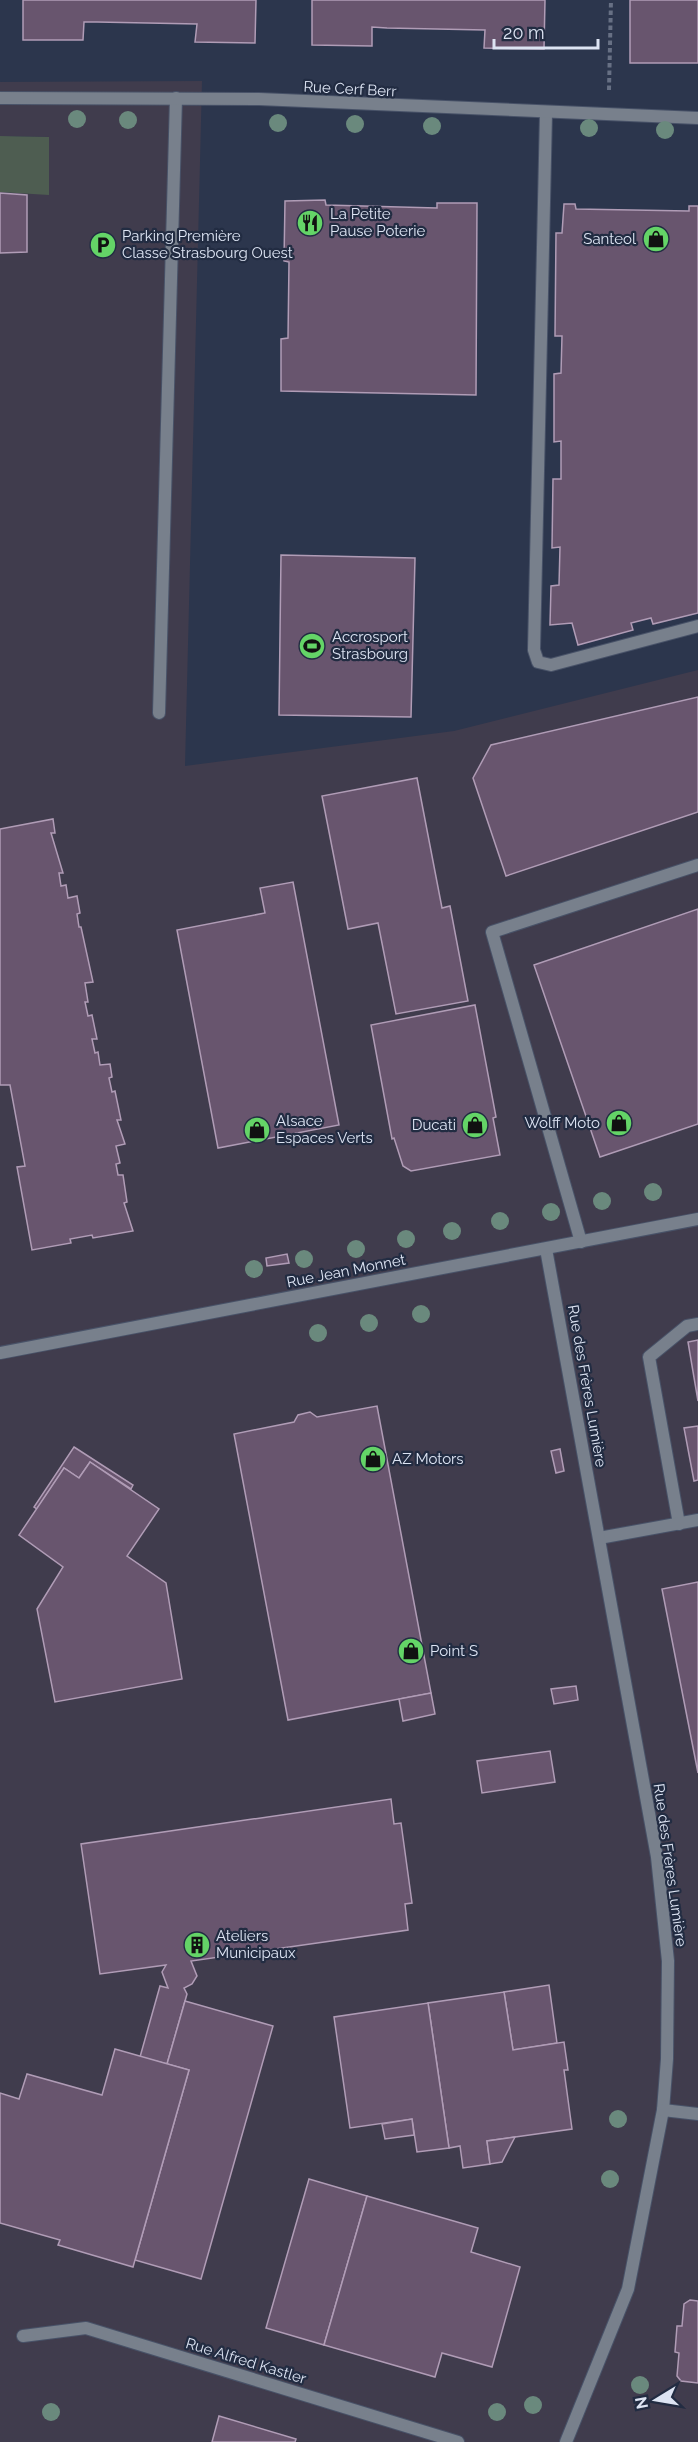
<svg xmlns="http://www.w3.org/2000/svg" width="698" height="2442" viewBox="0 0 698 2442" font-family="Raleway,sans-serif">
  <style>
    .commercial { fill: #403c4d }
    .green { fill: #4e5d51 }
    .building { fill: #68556e; stroke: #b09cb6; stroke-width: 1.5 }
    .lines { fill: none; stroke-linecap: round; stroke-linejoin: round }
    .service-casing { stroke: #485268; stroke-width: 14 }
    .minor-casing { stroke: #485268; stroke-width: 14 }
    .tertiary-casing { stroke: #485268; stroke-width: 14 }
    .path { stroke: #677084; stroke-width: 4; stroke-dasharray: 4.5 3; stroke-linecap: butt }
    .service { stroke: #78808c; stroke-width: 12 }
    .minor { stroke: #78808c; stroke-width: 12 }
    .tertiary { stroke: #78808c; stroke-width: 12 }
    .tree { fill: #6a897d }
    .labels { text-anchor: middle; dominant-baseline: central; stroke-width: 4.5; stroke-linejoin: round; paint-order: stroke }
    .street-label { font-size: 15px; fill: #dde4f3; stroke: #222c42 }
    .poi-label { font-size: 15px; fill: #dde4f3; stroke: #222c42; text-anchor: start }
  </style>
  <rect width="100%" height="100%" fill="#2c364d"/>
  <path class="commercial" d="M202,81L185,766L454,731L698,670V2442H0V192L49,194V137L0,136V82Z"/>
  <path class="green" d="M0,136L49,137V195L0,192Z"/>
  <g class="building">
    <path d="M23,0H256L255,43L195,42L197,24L97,22H84L83,40H23Z"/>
    <path d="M312,0H545L544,49L484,48L485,30L387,28L372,27V46L312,45Z"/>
    <rect x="630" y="0" width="68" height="63"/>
    <path d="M0,193L27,195V252L0,253Z"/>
    <path d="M325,200L326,205L437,208V203H477L476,395L281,391V339L288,338L289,262L284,261L285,201Z"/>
    <path d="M564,204H575L576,209L689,211V206H698V613L653,624L651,618L631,623L633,630L578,645L572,623L550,625L551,586L559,585L560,547L552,548L553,479H561V441L554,442V374L561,373L562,336H555L556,233H562Z"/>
    <path d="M281,555L415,558L411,717L279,715Z"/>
    <path d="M698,697V812L506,876L473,778L491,745Z"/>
    <path d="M417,778L442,908L450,906L468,1001L396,1014L378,923L348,929L322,796Z"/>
    <path d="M53,819L55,833H51L63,873H59L61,886L66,885L68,898L77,896L80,913L77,914L79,927H81L93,982L85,983L88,1002H85L88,1016L92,1015L97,1039H92L95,1053L98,1052L100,1065L110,1064L112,1077L109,1078L112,1092L115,1091L121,1120H117L125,1144L116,1146L120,1163L116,1164L118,1175H123L127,1202L124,1203L133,1231L93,1238L92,1235L70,1239L71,1243L32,1250L17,1167L25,1166L10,1085H0V829Z"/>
    <path d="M293,882L339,1125L218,1148L177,930L265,913L260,888Z"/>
    <path d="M698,909V1124L600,1157L534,965Z"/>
    <path d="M475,1005L496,1117L493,1118L500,1155L411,1171L403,1166L394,1138L392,1139L371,1025Z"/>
    <path d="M287,1254L289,1263L267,1266L266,1258Z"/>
    <path d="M698,1340V1401L688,1342Z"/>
    <path d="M377,1406L431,1693L288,1720L234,1434L294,1422L298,1415L310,1412L317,1417Z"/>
    <path d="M698,1426V1480L694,1481L684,1428Z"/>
    <path d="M74,1447L133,1485L131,1489L90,1462L79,1478L64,1468L37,1509L34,1507Z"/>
    <path d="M560,1449L564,1471L556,1473L551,1451Z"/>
    <path d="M90,1462L159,1509L127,1556L166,1583L182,1679L55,1702L37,1609L63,1567L19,1535L64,1468L79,1478Z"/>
    <path d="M698,1582V1773L662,1589Z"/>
    <path d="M576,1686L578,1700L554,1704L551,1689Z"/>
    <path d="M431,1693L435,1714L403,1721L399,1699Z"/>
    <path d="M550,1751L555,1782L482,1793L477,1761Z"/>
    <path d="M391,1799L394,1824L401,1823L412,1903L405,1904L408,1930L191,1961L197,1976L192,1984L184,1988L187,1994L167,2064L140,2057L160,1986L168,1988L162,1972L166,1965L100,1974L81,1844Z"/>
    <path d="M549,1985L557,2043L513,2050L504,1992Z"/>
    <path d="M504,1992L513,2050L564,2042L568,2070H564L572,2129L487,2141L490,2164L463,2168L460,2146L449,2148L428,2003Z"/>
    <path d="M185,2001L273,2026L201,2279L135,2260L189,2070L167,2064Z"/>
    <path d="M428,2003L449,2148L417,2152L412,2119L350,2128L334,2017Z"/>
    <path d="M115,2049L189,2070L133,2267L58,2245L60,2240L0,2223V2093L19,2099L27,2074L102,2095Z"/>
    <path d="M412,2119L414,2135L385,2139L382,2124Z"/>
    <path d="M515,2137L502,2162L490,2164L487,2141Z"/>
    <path d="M309,2179L367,2196L324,2345L266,2328Z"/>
    <path d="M367,2196L478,2228L471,2252L520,2267L492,2367L442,2353L435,2377L324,2345Z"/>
    <path d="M690,2300L698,2301V2383L681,2381L677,2376L679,2353L675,2352L677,2326H682L684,2304Z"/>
    <path d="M219,2416L296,2439L295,2442H212Z"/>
  </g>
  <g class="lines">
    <defs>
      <g id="service">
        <path d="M546,113L534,650L538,662L551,665L698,626"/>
        <path d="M159,713L176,98"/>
        <path d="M581,1242L492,932L698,865"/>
        <path d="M679,1524L649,1357L687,1326L698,1324"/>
        <path d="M599,1538L698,1520"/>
      </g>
      <g id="minor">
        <path d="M0,98L259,99L698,118"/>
        <path d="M546,1249L657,1857L668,1961L667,2059L663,2110L628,2289L566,2442"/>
        <path d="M663,2110L698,2114"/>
        <path d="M23,2336L86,2328L458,2442"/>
      </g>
      <path id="tertiary" d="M0,1353L698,1219"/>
    </defs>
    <use href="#service" class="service-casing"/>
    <use href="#minor" class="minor-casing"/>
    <use href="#tertiary" class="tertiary-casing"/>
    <path class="path" d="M609,90L611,0"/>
    <use href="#service" class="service"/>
    <use href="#minor" class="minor"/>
    <use href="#tertiary" class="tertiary"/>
  </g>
  <g class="tree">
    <circle cx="77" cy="119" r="9"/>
    <circle cx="128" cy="120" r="9"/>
    <circle cx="278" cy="123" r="9"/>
    <circle cx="355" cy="124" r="9"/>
    <circle cx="432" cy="126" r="9"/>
    <circle cx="589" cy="128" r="9"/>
    <circle cx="665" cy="130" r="9"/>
    <circle cx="653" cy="1192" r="9"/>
    <circle cx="602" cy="1201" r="9"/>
    <circle cx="551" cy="1212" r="9"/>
    <circle cx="500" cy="1221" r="9"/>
    <circle cx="452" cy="1231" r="9"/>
    <circle cx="406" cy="1239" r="9"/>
    <circle cx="356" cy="1249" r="9"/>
    <circle cx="304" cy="1259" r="9"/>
    <circle cx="254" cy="1269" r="9"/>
    <circle cx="421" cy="1314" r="9"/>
    <circle cx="369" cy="1323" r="9"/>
    <circle cx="318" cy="1333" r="9"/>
    <circle cx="618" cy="2119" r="9"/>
    <circle cx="610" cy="2179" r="9"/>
    <circle cx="640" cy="2385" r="9"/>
    <circle cx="533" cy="2405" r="9"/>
    <circle cx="51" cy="2412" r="9"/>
    <circle cx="497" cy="2412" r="9"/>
  </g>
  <defs>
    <symbol id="restaurant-disc" viewBox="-11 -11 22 22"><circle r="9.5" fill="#64d467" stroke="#222c42"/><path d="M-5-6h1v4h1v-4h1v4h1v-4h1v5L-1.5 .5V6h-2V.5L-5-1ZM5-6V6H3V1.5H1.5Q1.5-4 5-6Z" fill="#111"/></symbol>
    <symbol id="shop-disc" viewBox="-11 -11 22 22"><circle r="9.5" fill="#64d467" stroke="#222c42"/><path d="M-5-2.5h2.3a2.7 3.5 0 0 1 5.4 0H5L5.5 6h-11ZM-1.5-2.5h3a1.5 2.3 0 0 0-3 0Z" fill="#111"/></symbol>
    <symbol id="parking-disc" viewBox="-11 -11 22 22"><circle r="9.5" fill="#64d467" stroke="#222c42"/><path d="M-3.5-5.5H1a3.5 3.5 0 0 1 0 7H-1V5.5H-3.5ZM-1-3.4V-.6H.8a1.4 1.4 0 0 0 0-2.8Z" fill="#111"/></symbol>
    <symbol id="stadium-disc" viewBox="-11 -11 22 22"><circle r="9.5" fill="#64d467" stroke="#222c42"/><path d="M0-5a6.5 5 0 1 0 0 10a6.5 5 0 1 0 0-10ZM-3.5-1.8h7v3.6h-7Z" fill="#111"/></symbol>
    <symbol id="building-disc" viewBox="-11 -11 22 22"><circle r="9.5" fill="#64d467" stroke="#222c42"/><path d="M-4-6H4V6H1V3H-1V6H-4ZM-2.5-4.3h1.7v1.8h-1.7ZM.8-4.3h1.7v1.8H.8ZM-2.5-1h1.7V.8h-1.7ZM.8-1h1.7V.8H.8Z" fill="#111"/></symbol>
  </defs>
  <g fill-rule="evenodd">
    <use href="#restaurant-disc" x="295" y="208" width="30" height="30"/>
    <use href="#shop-disc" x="641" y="224" width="30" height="30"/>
    <use href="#parking-disc" x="88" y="230" width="30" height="30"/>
    <use href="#stadium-disc" x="297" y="631" width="30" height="30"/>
    <use href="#shop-disc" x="604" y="1108" width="30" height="30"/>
    <use href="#shop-disc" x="460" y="1110" width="30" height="30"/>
    <use href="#shop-disc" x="242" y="1115" width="30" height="30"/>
    <use href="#shop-disc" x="358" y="1444" width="30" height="30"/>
    <use href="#shop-disc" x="396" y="1636" width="30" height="30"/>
    <use href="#building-disc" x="182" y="1930" width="30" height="30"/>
  </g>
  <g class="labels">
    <g class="street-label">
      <text transform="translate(350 89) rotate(3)">Rue Cerf Berr</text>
      <text transform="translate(346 1271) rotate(-11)">Rue Jean Monnet</text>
      <text transform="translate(587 1386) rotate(80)">Rue des Frères Lumière</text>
      <text transform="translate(670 1865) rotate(82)">Rue des Frères Lumière</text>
      <text transform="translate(246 2361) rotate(17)">Rue Alfred Kastler</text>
    </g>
    <g class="poi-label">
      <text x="330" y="214">La Petite<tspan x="330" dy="17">Pause Poterie</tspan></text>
      <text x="122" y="236">Parking Première<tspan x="122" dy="17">Classe Strasbourg Ouest</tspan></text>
      <text x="636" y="239" text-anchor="end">Santeol</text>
      <text x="332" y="637">Accrosport<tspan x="332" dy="17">Strasbourg</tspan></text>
      <text x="276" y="1121">Alsace<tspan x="276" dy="17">Espaces Verts</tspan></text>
      <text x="600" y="1123" text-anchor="end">Wolff Moto</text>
      <text x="456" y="1125" text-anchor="end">Ducati</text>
      <text x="392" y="1459">AZ Motors</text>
      <text x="430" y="1651">Point S</text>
      <text x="216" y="1936">Ateliers<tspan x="216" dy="17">Municipaux</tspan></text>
    </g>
  </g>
  <g transform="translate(656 2400) rotate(259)" stroke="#222c42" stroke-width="4.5" paint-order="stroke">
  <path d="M0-4.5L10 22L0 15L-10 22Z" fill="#dde4f3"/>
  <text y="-9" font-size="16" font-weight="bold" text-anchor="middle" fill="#dde4f3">N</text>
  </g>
  <path d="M494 39v9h104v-9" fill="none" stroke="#dde4f3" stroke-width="3"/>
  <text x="503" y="39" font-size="18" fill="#dde4f3" stroke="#222c42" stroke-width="4.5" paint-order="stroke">20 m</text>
</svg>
